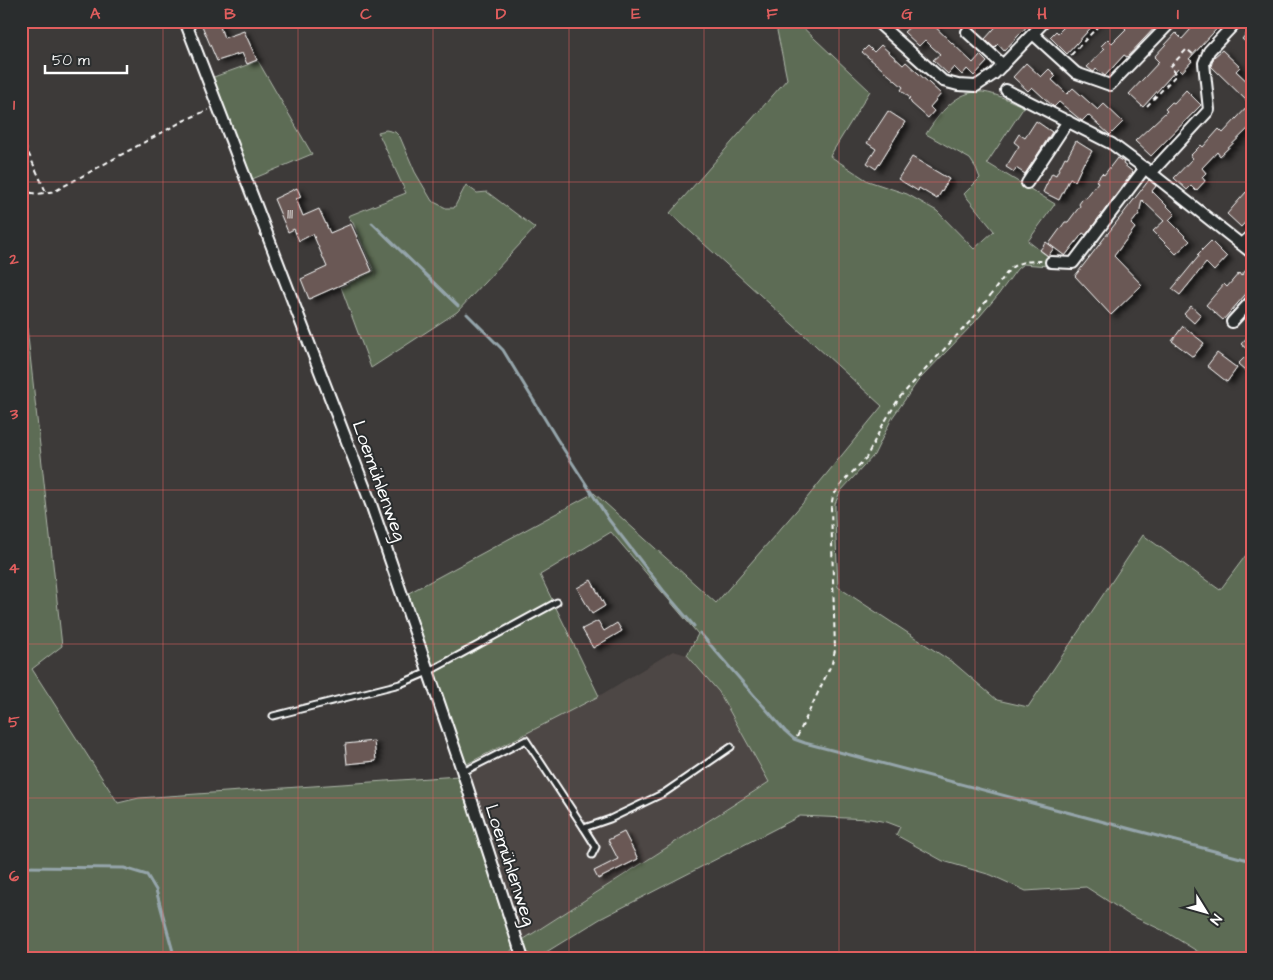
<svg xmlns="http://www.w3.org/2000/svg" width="1273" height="980" viewBox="0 0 1273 980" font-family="'Architects Daughter',sans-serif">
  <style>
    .built { fill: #4e4745 }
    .green { fill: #5d6c54; stroke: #aeb6aa }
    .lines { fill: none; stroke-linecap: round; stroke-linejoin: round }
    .stream { stroke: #95a5ab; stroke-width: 3 }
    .building { fill: #6a5954; stroke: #fff; filter: url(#shadow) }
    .lane-casing { stroke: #fff; stroke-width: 9 }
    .street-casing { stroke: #fff; stroke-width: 14 }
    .path { stroke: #fff; stroke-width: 2; stroke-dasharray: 5 4; stroke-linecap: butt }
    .lane { stroke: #2a2d2e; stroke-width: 5 }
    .street { stroke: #2a2d2e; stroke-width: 10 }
    .grid { fill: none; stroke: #e05e5e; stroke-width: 1; stroke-opacity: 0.55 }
    .labels { text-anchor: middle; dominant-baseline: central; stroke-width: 4; stroke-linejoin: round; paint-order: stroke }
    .number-label { font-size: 16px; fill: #dad6d4 }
    .street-label { font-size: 19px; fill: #fff; stroke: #2a2d2e }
    .neatline { fill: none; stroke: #e05e5e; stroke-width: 2 }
    .grid-label { font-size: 16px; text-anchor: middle; font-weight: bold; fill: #e05e5e }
  </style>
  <defs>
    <filter id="shadow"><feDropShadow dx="5.5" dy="3" stdDeviation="2.5" flood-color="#0009"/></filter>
  </defs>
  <rect width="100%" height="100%" fill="#3d3a39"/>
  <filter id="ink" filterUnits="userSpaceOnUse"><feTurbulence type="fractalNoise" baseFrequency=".02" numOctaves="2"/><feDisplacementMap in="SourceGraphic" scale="10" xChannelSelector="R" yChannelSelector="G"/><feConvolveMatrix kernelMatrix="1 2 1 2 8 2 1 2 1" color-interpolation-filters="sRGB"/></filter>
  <g filter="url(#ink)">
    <path class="built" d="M673,651L687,655L719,692L769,782L521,941L463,766L599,696Z"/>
    <g class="green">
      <path d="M775,21H796L870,91L830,156L868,181L907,194L937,211L974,249L994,231L964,194L980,178L976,168L970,159L926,134C938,115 957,89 983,92C997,94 1011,101 1024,107L987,163L1055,204L1028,241L1061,267L1023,264L1017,269L998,295L974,323L918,381L892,418L874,455L840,492L835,504V517L838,587L955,664L997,700L1028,707L1143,535L1220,590L1252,547V959H1210L1166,932L1128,914L1086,887L1026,891L991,875L943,861L896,835L900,827L887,822L870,819L800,816L600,919L535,959H527L521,941L769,782L719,692L687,655L698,634L611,532L540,575L599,696L463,766L405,595L594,493L716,603L802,504L882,406L670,213L787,79Z"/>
      <path d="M258,61L312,154L250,180L211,78Z"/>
      <path d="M386,130L395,132L400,137L415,172L432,201L446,208H454L466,185L477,193L487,192L535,228L457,312L371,368L341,287L374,271L353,223L348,216L406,193L378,132Z"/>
      <path d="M21,273L62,646L32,669L118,803L139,798L458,776L498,902L514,947L505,959H21Z"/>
    </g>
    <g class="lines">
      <g class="stream">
        <path d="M372,223L458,306"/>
        <path d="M467,314L503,350L557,439L609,520L663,590L694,626"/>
        <path d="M700,633L785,731L794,739L805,743L1252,861"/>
        <path d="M21,867L124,868L147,875L156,890L175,959"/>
      </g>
    </g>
    <g class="building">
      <path d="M200,21H218L224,38L244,31L257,60L247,64L242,53L217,61Z"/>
      <path d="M906,21H929L973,63L980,55L987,62L974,76L967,69L962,75L954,67L948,74L933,60L940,54L932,47L925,40L919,46L904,32L911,26Z"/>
      <path d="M1001,21H1032L1004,51L998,44L994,48L985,39Z"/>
      <path d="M1070,21H1097L1067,54L1050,37L1056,31L1058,33Z"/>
      <path d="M1127,21H1161L1127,57L1124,55L1105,76L1096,69L1094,72L1092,71L1087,67L1104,49L1101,46L1108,39L1112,43L1126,29L1123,26Z"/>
      <path d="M1198,21H1224L1189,59L1192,61L1182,72L1178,68L1143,107L1129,94L1159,62L1154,57L1176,33L1182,39Z"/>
      <path d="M1252,27V47L1242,39Z"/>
      <path d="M881,45L903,65L906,62L941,94L930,107L934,111L928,118L911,103V102L908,99L910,98L901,90L903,87L862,52L868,46L874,52Z"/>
      <path d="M1222,50L1240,67L1236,71L1252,86V125L1220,156L1217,152L1202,168L1206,173L1202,177L1205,181L1196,191L1191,186L1187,190L1174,178L1193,158L1190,156L1201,145L1203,147L1219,129L1223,133L1250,104L1211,66L1214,57Z"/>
      <path d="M1026,63L1041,77L1049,69L1056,76L1052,80L1067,94L1073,88L1098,110L1104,104L1123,122L1110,135L1088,115L1082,121L1059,102L1054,107L1032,87L1028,91L1013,77Z"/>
      <path d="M1186,90L1201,105L1151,156L1135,141L1167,111L1165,109L1172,102L1174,103Z"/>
      <path d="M888,111L905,122L876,169L867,163L876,149L867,143Z"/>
      <path d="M1036,121L1052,132L1025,174L1016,168L1014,172L1006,167L1019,146L1014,142L1019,134L1025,138Z"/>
      <path d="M1076,141L1092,151L1085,163L1084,162L1075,181L1070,178L1059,200L1043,192L1052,173L1056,175L1065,157L1067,158Z"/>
      <path d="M912,157L949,179L937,199L919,188L918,191L898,179Z"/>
      <path d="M1117,158L1124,162L1123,164L1133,172L1086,235L1083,233L1065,256L1049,244L1065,222H1068L1080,206L1079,204L1084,197L1086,198L1098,182L1096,181L1102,173L1104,175Z"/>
      <path d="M1149,180L1156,186L1152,191L1175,214L1169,220L1190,241L1176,254L1153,231L1164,221L1142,200L1139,214L1131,224L1135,228L1114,256L1142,285L1111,315L1075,276Z"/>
      <path d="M297,188L301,197L296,199L303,216L319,209L330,233L351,224L372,271L309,299L301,279L327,267L313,234L299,241L294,229L288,232L274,199Z"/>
      <path d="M1246,192L1252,197V215L1241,227L1227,214Z"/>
      <path d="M1211,241L1227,257L1214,271L1206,263L1180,295L1172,289L1199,256L1197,255Z"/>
      <path d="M1046,242L1054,248L1048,256L1040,250Z"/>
      <path d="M1247,269L1252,273V287L1223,320L1206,305L1224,284L1227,287L1239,273L1241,276Z"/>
      <path d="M1191,306L1201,315L1194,323L1184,314Z"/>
      <path d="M1183,326L1204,343L1193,357L1172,341Z"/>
      <path d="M1252,332V376L1238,364L1250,352L1241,344Z"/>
      <path d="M1217,353L1237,368L1227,382L1207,366Z"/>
      <path d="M591,580L605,606L592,614L577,588Z"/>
      <path d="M598,621L604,631L617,623L622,631L593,648L582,629Z"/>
      <path d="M374,741L376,761L347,764L345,744Z"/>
      <path d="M624,832L638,859L598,879L594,871L618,859L608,840Z"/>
    </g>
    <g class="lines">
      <defs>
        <g id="lane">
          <path d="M273,716L400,684L428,672L557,602"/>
          <path d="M463,772L526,740L584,828L610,819L664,793L731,747"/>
          <path d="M584,828L596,847L592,855"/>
        </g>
        <g id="street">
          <path d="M185,21L371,504L460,764L523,959"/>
          <path d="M876,21L943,81L958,85L976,86L994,74L1045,21"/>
          <path d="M967,32L1003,65"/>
          <path d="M1033,34L1076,73L1110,85L1172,21"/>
          <path d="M1006,90L1112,144L1151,173L1252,253"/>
          <path d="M1151,173L1209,110L1204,63L1209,51L1237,21"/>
          <path d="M1027,183L1068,121"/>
          <path d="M1242,244L1252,235"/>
          <path d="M1051,262L1073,263L1145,168"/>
          <path d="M1232,322L1252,300"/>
        </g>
      </defs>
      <use href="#lane" class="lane-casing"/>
      <use href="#street" class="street-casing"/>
      <g class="path">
        <path d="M1071,55L1103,21"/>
        <path d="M1147,106L1177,74L1170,67L1187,49L1195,56"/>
        <path d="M21,137L46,192"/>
        <path d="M21,191L38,194L55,191L183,121L208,110"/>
        <path d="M797,737L832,663L835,650L831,507L833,496L843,482L866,458L881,428L899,398L976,315L1009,270C1018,261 1029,261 1042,261"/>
      </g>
      <use href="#lane" class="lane"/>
      <use href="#street" class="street"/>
    </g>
  </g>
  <path class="grid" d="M163,21V959M298,21V959M433,21V959M569,21V959M704,21V959M839,21V959M975,21V959M1110,21V959M21,182H1252M21,336H1252M21,490H1252M21,644H1252M21,798H1252"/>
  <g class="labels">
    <g class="number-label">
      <text x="290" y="214">111</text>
    </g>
    <g class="street-label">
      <text transform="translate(379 481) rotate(70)">Loemühlenweg</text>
      <text transform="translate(510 865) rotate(72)">Loemühlenweg</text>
    </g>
  </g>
  <rect width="1273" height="980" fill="none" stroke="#2a2d2e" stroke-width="55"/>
  <g transform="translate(1206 912) rotate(127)" stroke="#2a2d2e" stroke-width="4" paint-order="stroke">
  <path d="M0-4L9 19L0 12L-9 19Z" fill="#ffffff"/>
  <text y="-8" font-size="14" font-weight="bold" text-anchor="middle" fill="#ffffff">N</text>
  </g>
  <path d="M45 65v8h82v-8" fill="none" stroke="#ffffff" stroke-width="2.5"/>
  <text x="52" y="65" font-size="15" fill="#ffffff" stroke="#2a2d2e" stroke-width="4" paint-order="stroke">50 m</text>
  <rect x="28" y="28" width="1218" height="924" class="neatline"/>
  <g class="grid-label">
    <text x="95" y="19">A</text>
    <text x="230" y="19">B</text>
    <text x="366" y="19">C</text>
    <text x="501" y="19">D</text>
    <text x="636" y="19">E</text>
    <text x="772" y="19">F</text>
    <text x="907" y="19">G</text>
    <text x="1042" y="19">H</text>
    <text x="1178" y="19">I</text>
    <text x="14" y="110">1</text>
    <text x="14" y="264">2</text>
    <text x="14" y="419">3</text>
    <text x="14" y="573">4</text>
    <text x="14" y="727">5</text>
    <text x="14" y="881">6</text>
  </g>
</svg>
